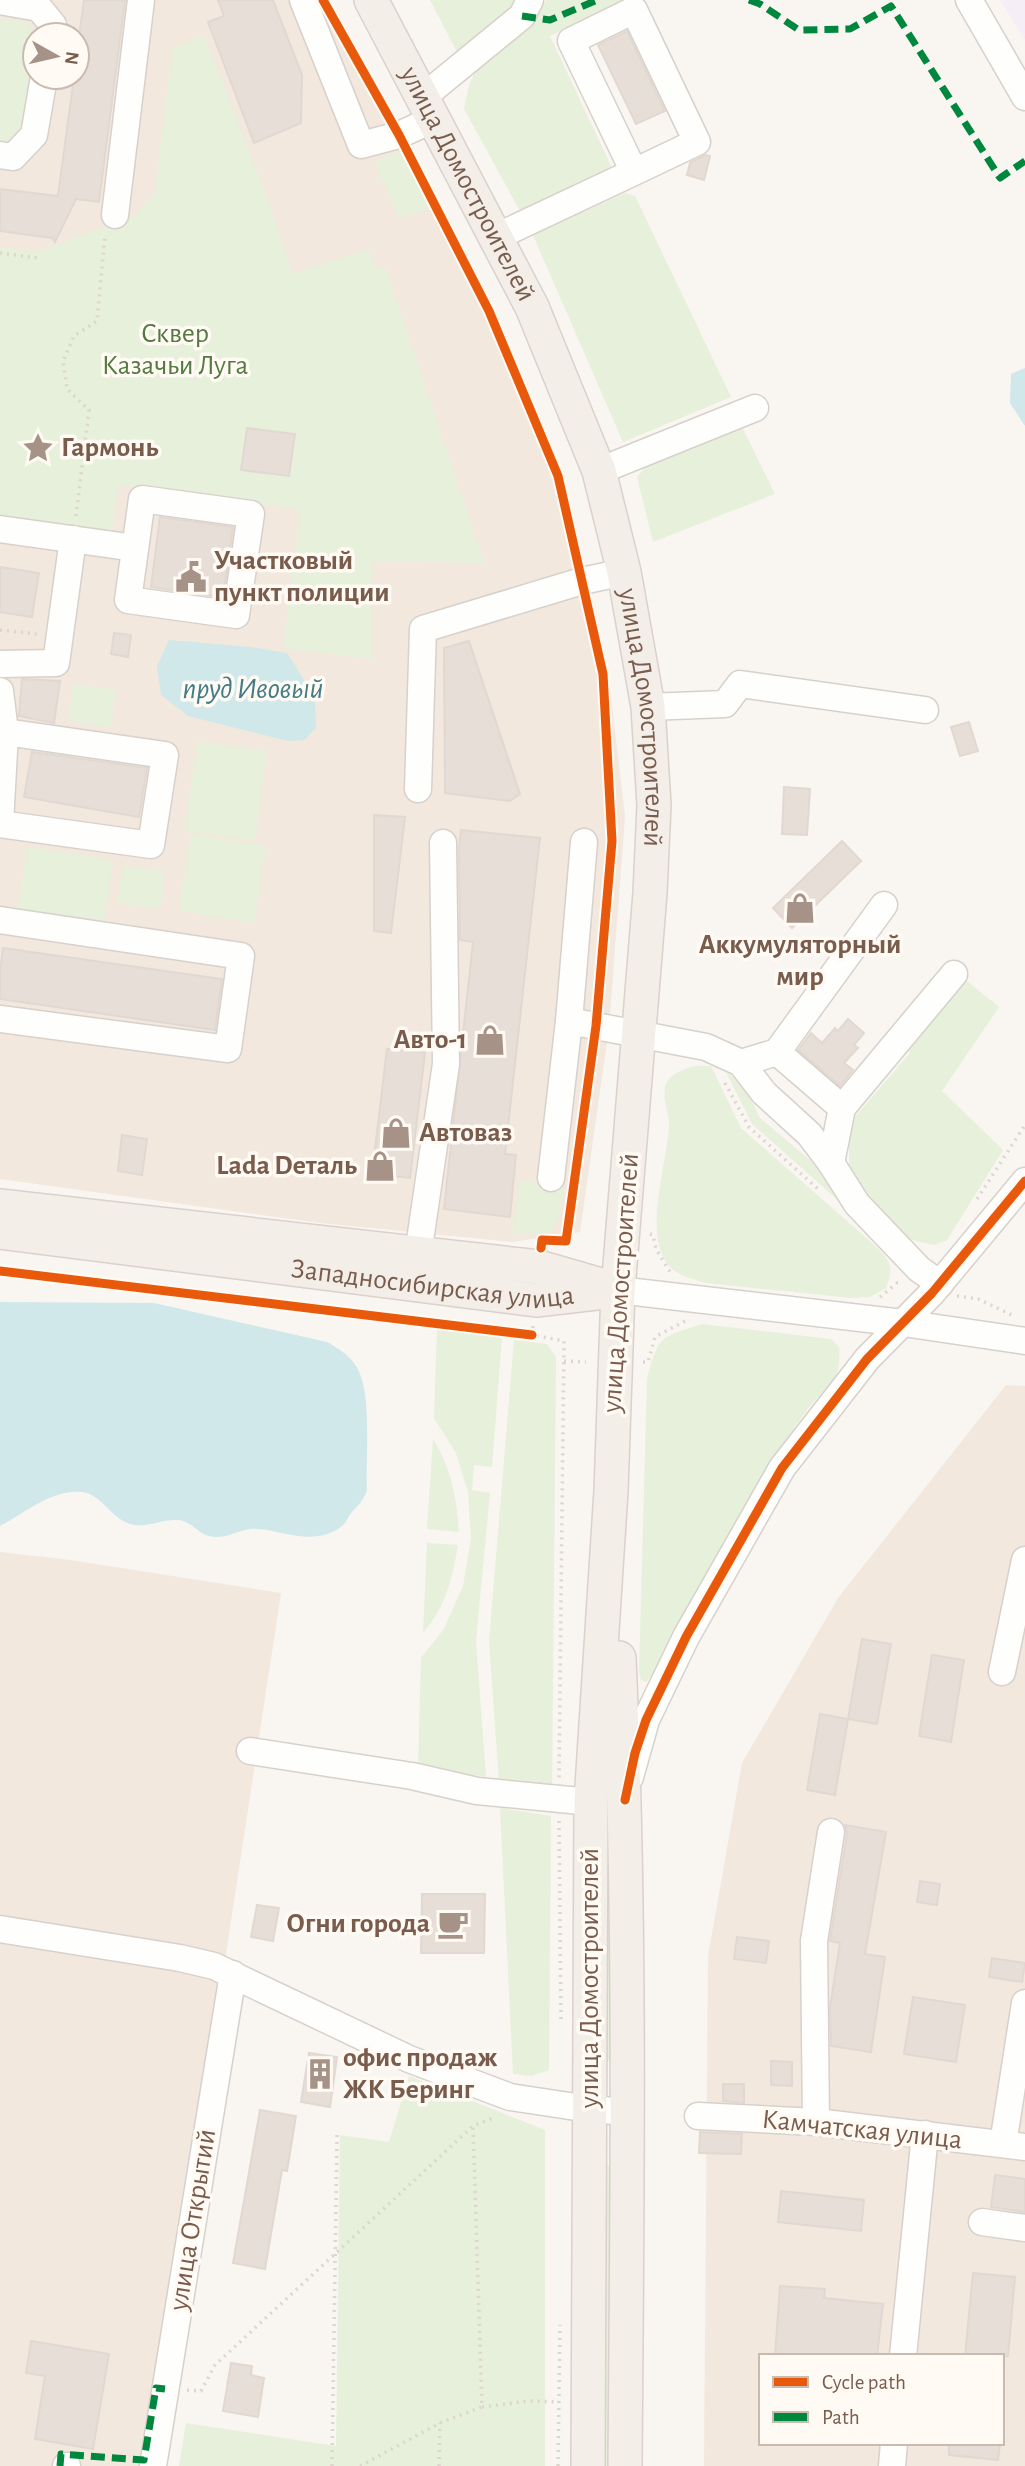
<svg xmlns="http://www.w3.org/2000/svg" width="1025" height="2466" viewBox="0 0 1025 2466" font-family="'Alegreya Sans',sans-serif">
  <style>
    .residential { fill: #f2e8de; fill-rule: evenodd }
    .education { fill: #f6eef6 }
    .green { fill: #e7f0db }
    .water { fill: #d0e8ea }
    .building { fill: #e6ded7; stroke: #e2d8d2; stroke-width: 2 }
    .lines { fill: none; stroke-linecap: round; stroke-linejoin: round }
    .minor-casing { stroke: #d7d1cb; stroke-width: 29 }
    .major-casing { stroke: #dad1cc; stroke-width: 36 }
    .path { stroke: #dcd5d0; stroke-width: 3.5; stroke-dasharray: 2 5; stroke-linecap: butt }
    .minor { stroke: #fefefd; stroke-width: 26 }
    .major { stroke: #f3eee8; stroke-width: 33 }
    .quiet { stroke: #00873e; stroke-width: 7; stroke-dasharray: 14 7; stroke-linecap: butt }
    .cycleway-casing { stroke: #fffaf3; stroke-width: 13 }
    .cycleway { stroke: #e8590c; stroke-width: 9 }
    .labels { text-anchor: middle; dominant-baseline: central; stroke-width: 7; stroke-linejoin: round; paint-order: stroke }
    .street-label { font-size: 28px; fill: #7a5c4d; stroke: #fffaf3 }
    .park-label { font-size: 28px; fill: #537a41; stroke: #fffaf3 }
    .poi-label { font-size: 28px; font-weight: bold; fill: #7a5c4d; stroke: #fffaf3; text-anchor: start }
    .water-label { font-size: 30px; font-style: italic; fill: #437c86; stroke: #fffaf3 }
  </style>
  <rect width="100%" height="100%" fill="#f9f5f0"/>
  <g class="residential">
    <path d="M0,0H330L492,310L562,475L608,670L625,817L609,1028L580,1232L512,1242L320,1223L0,1179ZM35,35H77V77H35Z"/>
    <path d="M1006,1385L1025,1386V2466H704L708,1956L742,1763L838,1598ZM761,2356H1002V2443H761Z"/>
    <path d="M0,1552L70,1560L281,1593L148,2466H0Z"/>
  </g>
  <path class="education" d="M1000,0H1025V40Z"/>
  <g class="green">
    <path d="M430,0H520L509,16L459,56Z"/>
    <path d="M547,0H625L550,36L612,168L520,211L464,109L469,85L476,70L531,20Z"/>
    <path d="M0,18L28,23L35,35V57L25,133L0,149Z"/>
    <path d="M204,35L264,190L293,274L368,249L375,269L385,267L484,563L372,561L371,659L283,648L300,509L119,485L111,537L0,521V247L38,252L135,216L155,193L172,49Z"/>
    <path d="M402,151L429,209L399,218L374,161Z"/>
    <path d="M625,193L635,196L731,397L623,442L533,235Z"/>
    <path d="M743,429L775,494L653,542L637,477L652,460Z"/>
    <path d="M73,684L116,690L111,727L68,721Z"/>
    <path d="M197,742L267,751L255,840L185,831Z"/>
    <path d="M191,834L266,846L254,923L179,911Z"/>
    <path d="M27,847L113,860L104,921L18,908Z"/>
    <path d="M123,866L165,872L160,909L117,903Z"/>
    <path d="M963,978L999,1007L942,1091L1003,1150L947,1240L934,1245L904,1238L863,1196L849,1166V1124L910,1053L903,1046Z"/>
    <path d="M695,1066H711L741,1128L871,1242C888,1259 896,1263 886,1288L870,1297L851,1298L705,1283C694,1279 679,1276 670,1267C641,1236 668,1163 669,1124C669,1110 660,1096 667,1082C673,1072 685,1069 695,1066Z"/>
    <path d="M726,1072L744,1085L760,1118L810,1160L858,1218L752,1124Z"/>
    <path d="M520,1180L564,1187L559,1219L548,1233H512Z"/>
    <path d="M702,1324L831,1339L839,1347C843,1387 823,1387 804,1414C746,1495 700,1586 653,1674L646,1682L641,1680L639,1672L647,1379C659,1335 659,1338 702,1324Z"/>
    <path d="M437,1329L502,1337L492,1467L474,1465L472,1490L490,1493L476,1641L486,1777L418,1766L421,1658L444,1629L463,1586L471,1539L468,1492L456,1453L434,1418Z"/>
    <path d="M514,1340L547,1344L556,1357L552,1791L499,1782L489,1641Z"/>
    <path d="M433,1439C452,1471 456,1495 459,1532L427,1529Z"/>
    <path d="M427,1543L458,1545C452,1579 446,1606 423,1633Z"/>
    <path d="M500,1808L551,1816L549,2070L531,2076L513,2074Z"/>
    <path d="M608,1841H615L614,2060H607L604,2054L605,1846Z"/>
    <path d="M409,2076L545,2130V2466H179L186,2423L336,2446L340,2135L389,2142Z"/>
    <path d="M607,2166H610L614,2170L612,2466H601L603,2171Z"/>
  </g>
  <g class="water">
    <path d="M1025,368V426L1010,403L1011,374Z"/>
    <path d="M169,640L251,647L287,653L315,697L316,727L305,740L288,741L188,716L161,695L157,666Z"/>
    <path d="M0,1302L154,1303L327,1342C339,1349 349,1355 356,1366C373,1392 365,1459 367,1491C362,1502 359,1504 352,1512C348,1516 347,1522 343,1525C329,1538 309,1538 292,1535C278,1533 265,1528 250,1529C236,1531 224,1540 209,1536C197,1533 190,1520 177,1520C158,1519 143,1531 125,1522C109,1514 100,1494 82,1492C52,1489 25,1513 0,1526Z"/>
  </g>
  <g class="building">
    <path d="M84,0H125L99,202L76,199L55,242L52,238L0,231V189L58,196L74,77H77V51Z"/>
    <path d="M218,0H273L302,75L301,123L254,143L208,22L224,16Z"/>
    <path d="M627,31L665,111L636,124L598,45Z"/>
    <path d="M705,155L710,156L704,180L687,175L690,163Z"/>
    <path d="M247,428L295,434L289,476L241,470Z"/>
    <path d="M160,517L233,527L223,597L151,587Z"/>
    <path d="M0,567L39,573L32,617L0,612Z"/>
    <path d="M114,633L131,635L128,657L111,654Z"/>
    <path d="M469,641L520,794L510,801L445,793L444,648Z"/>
    <path d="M22,679L60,681L54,723L19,716Z"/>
    <path d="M969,722L978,751L960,756L951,727Z"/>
    <path d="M32,752L147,768L139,817L24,797Z"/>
    <path d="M784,787L810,789L807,835L782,834Z"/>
    <path d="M374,815L405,817L391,933L374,931Z"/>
    <path d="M461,830L540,838L505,1154L516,1155L510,1217L444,1209L473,942L460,940L459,848Z"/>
    <path d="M842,841L861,861L792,928L773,908Z"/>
    <path d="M3,948L222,979L215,1030L0,999V972Z"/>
    <path d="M848,1019L864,1033L854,1045L858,1048L844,1063L853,1070L840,1086L798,1050L811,1033L822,1043L835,1028L838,1031Z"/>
    <path d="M387,1049L425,1053L410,1178L372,1174Z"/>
    <path d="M122,1135L147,1139L142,1175L118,1171Z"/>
    <path d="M862,1639L891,1644L877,1724L848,1719Z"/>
    <path d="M932,1655L964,1660L951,1742L919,1736Z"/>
    <path d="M820,1714L848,1719L835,1795L807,1790Z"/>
    <path d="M845,1825L886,1832L865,1954L885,1957L871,2052L831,2046L830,2007L840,1943L830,1941L847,1834Z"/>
    <path d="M920,1881L940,1884L937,1905L917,1902Z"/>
    <path d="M422,1894H485L484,1953H421Z"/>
    <path d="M257,1905L279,1908L273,1941L251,1937Z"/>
    <path d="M737,1937L769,1941L766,1963L734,1959Z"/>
    <path d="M992,1958L1025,1963L1022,1982L989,1977Z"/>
    <path d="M913,1997L965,2005L956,2062L904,2054Z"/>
    <path d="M309,2053L337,2057L330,2107L301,2102Z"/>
    <path d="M771,2061L792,2062V2086L771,2085Z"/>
    <path d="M723,2084H744V2103L723,2101Z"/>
    <path d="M260,2110L296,2116L287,2171L282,2170L265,2269L233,2263Z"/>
    <path d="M700,2132L742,2134L741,2154L699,2153Z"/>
    <path d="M995,2175L1025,2179V2212L991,2207Z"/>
    <path d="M781,2191L864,2200L861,2231L778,2222Z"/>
    <path d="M973,2273L1015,2277L1008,2356H965Z"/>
    <path d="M780,2286L825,2289L824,2298L883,2304L877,2356H775Z"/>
    <path d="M31,2341L109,2354L93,2449L35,2439L45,2376L26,2373Z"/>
    <path d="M231,2363L252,2366L251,2375L264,2378L258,2417L223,2411Z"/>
    <path d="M949,2443H1000L998,2460L949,2455Z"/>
  </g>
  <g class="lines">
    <defs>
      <g id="minor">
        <path d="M303,0L361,145L399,135L434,119"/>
        <path d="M969,0L1025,97"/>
        <path d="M0,1L39,8L53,25L51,35"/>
        <path d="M423,97L522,16L530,0"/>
        <path d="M0,155L13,157L34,135L44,77"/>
        <path d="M115,215L141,0"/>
        <path d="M496,237L634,172L571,41L634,10L697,142L634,172"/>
        <path d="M599,471L755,408"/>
        <path d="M142,499L251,514L236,615L128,600Z"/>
        <path d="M0,529L135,548"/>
        <path d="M0,664L56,663L73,539"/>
        <path d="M0,691L5,732L0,733"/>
        <path d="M648,707L725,704L740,684L925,710"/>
        <path d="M418,789L423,629L582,581L624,572"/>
        <path d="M0,824L5,732L165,755L151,845L0,824"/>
        <path d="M0,920L241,956L228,1049L0,1019"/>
        <path d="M569,1021L584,842"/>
        <path d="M777,1052L842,1108L831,1163"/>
        <path d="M741,1063L777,1052L884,905"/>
        <path d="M842,1108L954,974"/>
        <path d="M551,1178L569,1021L706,1047L741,1063L764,1093L809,1134L831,1163L857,1204L919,1269L940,1284"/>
        <path d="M418,1254L446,1064L443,843"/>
        <path d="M618,1290L903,1323L1025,1341"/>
        <path d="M1002,1672L1025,1560"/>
        <path d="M250,1751L412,1776L477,1791L591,1802"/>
        <path d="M630,1777L646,1720L686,1637L782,1468L867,1359L932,1293L1025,1181"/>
        <path d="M0,1929L180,1958L214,1966L409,2059L510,2097L589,2109L628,2112"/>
        <path d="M698,2116L816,2122L1025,2147"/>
        <path d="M816,2122L814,1941L831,1832"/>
        <path d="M1003,2144L1025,2003"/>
        <path d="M982,2222L1025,2228"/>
        <path d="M903,2356L925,2134"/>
        <path d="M66,2466H67"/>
        <path d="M153,2466L233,1974"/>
        <path d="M892,2466L894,2443"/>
      </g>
      <g id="major">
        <path id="s1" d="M371,0L532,307L599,471L624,572L648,707L654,805L650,893L618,1290L611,1491L591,1802L588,2466"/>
        <path d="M0,1206L539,1267L618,1290"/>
        <path id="s2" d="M0,1232L536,1300L605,1292"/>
        <path d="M619,1658C631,1927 627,2197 625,2466"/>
      </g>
    </defs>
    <use href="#minor" class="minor-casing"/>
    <use href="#major" class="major-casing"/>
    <g class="path">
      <path d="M0,253L38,258"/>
      <path d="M76,516L89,410L67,389L63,361L74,336L97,321L105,235"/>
      <path d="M0,630L37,634"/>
      <path d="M725,1083L749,1127L818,1189"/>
      <path d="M977,1199L1025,1125"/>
      <path d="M650,1234L653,1235L656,1249L670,1272"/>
      <path d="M548,1240L566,1241L568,1226"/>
      <path d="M957,1296L978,1299L1012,1315"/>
      <path d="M880,1297L897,1283L902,1284"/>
      <path d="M533,1326L532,1335L564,1341L559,1778"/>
      <path d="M564,1361L586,1362"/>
      <path d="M643,1362H648L655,1337L685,1321"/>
      <path d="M559,1821L561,2019"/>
      <path d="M187,2390L201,2391L215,2365L473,2126L495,2117"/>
      <path d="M482,2407L529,2401L559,2402"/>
      <path d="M332,2466L337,2134"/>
      <path d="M360,2466L440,2423L482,2407L473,2126"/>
      <path d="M439,2466L440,2423"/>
      <path d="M558,2466L560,2325"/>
    </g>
    <use href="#minor" class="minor"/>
    <use href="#major" class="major"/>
    <g class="quiet">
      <path d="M749,0L760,4L799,30L850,29L891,6L1000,178L1025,161"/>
      <path d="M522,16L550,20L597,0"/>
      <path d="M60,2466L61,2454L144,2460L156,2388L165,2389"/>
    </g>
    <defs>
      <g id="cycleway">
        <path d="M323,0L399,135L489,311L558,476L603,674L612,841L596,1026L566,1241L542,1240L541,1248"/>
        <path d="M0,1271L532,1335"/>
        <path d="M625,1800L635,1753L646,1720L686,1637L782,1468L867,1359L932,1293L1025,1181"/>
      </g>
    </defs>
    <use href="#cycleway" class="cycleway-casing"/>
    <use href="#cycleway" class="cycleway"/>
  </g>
  <defs>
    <symbol id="sight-bare" viewBox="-9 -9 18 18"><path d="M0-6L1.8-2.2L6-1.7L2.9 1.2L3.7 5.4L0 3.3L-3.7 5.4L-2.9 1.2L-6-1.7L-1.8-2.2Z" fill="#a69286" stroke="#fffaf3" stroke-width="2.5" paint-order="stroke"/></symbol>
    <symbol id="civic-bare" viewBox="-9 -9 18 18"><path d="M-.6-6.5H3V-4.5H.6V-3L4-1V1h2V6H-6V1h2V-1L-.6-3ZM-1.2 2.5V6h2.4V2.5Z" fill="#a69286" stroke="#fffaf3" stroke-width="2.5" paint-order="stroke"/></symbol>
    <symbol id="shop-bare" viewBox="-9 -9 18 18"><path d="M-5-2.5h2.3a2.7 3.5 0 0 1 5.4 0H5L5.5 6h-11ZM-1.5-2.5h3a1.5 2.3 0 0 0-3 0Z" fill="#a69286" stroke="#fffaf3" stroke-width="2.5" paint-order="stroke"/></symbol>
    <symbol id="cafe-bare" viewBox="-9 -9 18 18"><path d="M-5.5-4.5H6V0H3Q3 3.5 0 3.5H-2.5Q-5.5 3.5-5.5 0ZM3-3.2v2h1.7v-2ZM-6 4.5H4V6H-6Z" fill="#a69286" stroke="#fffaf3" stroke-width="2.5" paint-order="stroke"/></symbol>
    <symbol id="building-bare" viewBox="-9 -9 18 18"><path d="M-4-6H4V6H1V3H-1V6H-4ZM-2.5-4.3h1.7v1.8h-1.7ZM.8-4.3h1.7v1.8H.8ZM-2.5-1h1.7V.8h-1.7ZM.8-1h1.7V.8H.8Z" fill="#a69286" stroke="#fffaf3" stroke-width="2.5" paint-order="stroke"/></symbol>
  </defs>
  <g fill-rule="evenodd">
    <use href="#sight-bare" x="16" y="426" width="44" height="44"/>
    <use href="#civic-bare" x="169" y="555" width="44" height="44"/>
    <use href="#shop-bare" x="778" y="886" width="44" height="44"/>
    <use href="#shop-bare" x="468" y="1018" width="44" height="44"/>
    <use href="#shop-bare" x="374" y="1111" width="44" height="44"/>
    <use href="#shop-bare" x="358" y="1144" width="44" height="44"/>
    <use href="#cafe-bare" x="431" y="1902" width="44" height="44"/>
    <use href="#building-bare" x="298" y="2052" width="44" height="44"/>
  </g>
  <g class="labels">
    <g class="street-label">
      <text stroke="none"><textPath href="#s1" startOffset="208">улица Домостроителей</textPath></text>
      <text stroke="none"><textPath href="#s1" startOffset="775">улица Домостроителей</textPath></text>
      <text stroke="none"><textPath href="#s2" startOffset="436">Западносибирская улица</textPath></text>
      <text transform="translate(621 1283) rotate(-86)">улица Домостроителей</text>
      <text transform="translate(590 1978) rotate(-90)">улица Домостроителей</text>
      <text transform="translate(862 2130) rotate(6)">Камчатская улица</text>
      <text transform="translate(193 2220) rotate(-81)">улица Открытий</text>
    </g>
    <g class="park-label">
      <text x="175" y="334">Сквер<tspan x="175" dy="32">Казачьи Луга</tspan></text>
    </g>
    <g class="poi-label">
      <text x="61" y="448">Гармонь</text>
      <text x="214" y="561">Участковый<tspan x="214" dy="32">пункт полиции</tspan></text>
      <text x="800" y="945" text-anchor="middle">Аккумуляторный<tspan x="800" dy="32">мир</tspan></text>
      <text x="467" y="1040" text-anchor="end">Авто-1</text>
      <text x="419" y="1133">Автоваз</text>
      <text x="357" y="1166" text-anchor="end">Lada Dеталь</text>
      <text x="430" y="1924" text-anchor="end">Огни города</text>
      <text x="343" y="2058">офис продаж<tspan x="343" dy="32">ЖК Беринг</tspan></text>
    </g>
    <g class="water-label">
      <text x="253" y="689">пруд Ивовый</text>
    </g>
  </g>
  <rect x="759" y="2354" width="245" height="91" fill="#fffaf3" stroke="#cabbb1" stroke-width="2"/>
  <rect x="773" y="2377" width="35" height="10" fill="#e8590c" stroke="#cabbb1" stroke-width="2"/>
  <text x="822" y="2389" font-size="21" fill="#7a5c4d">Cycle path</text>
  <rect x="773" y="2412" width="35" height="10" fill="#00873e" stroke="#cabbb1" stroke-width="2"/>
  <text x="822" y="2424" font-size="21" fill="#7a5c4d">Path</text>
  <g transform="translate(56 56) rotate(98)"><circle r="33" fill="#fffaf3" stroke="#cabbb1" stroke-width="2"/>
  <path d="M0-5L12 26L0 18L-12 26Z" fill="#a69286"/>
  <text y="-10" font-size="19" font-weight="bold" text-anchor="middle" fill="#7a5c4d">N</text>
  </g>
</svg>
